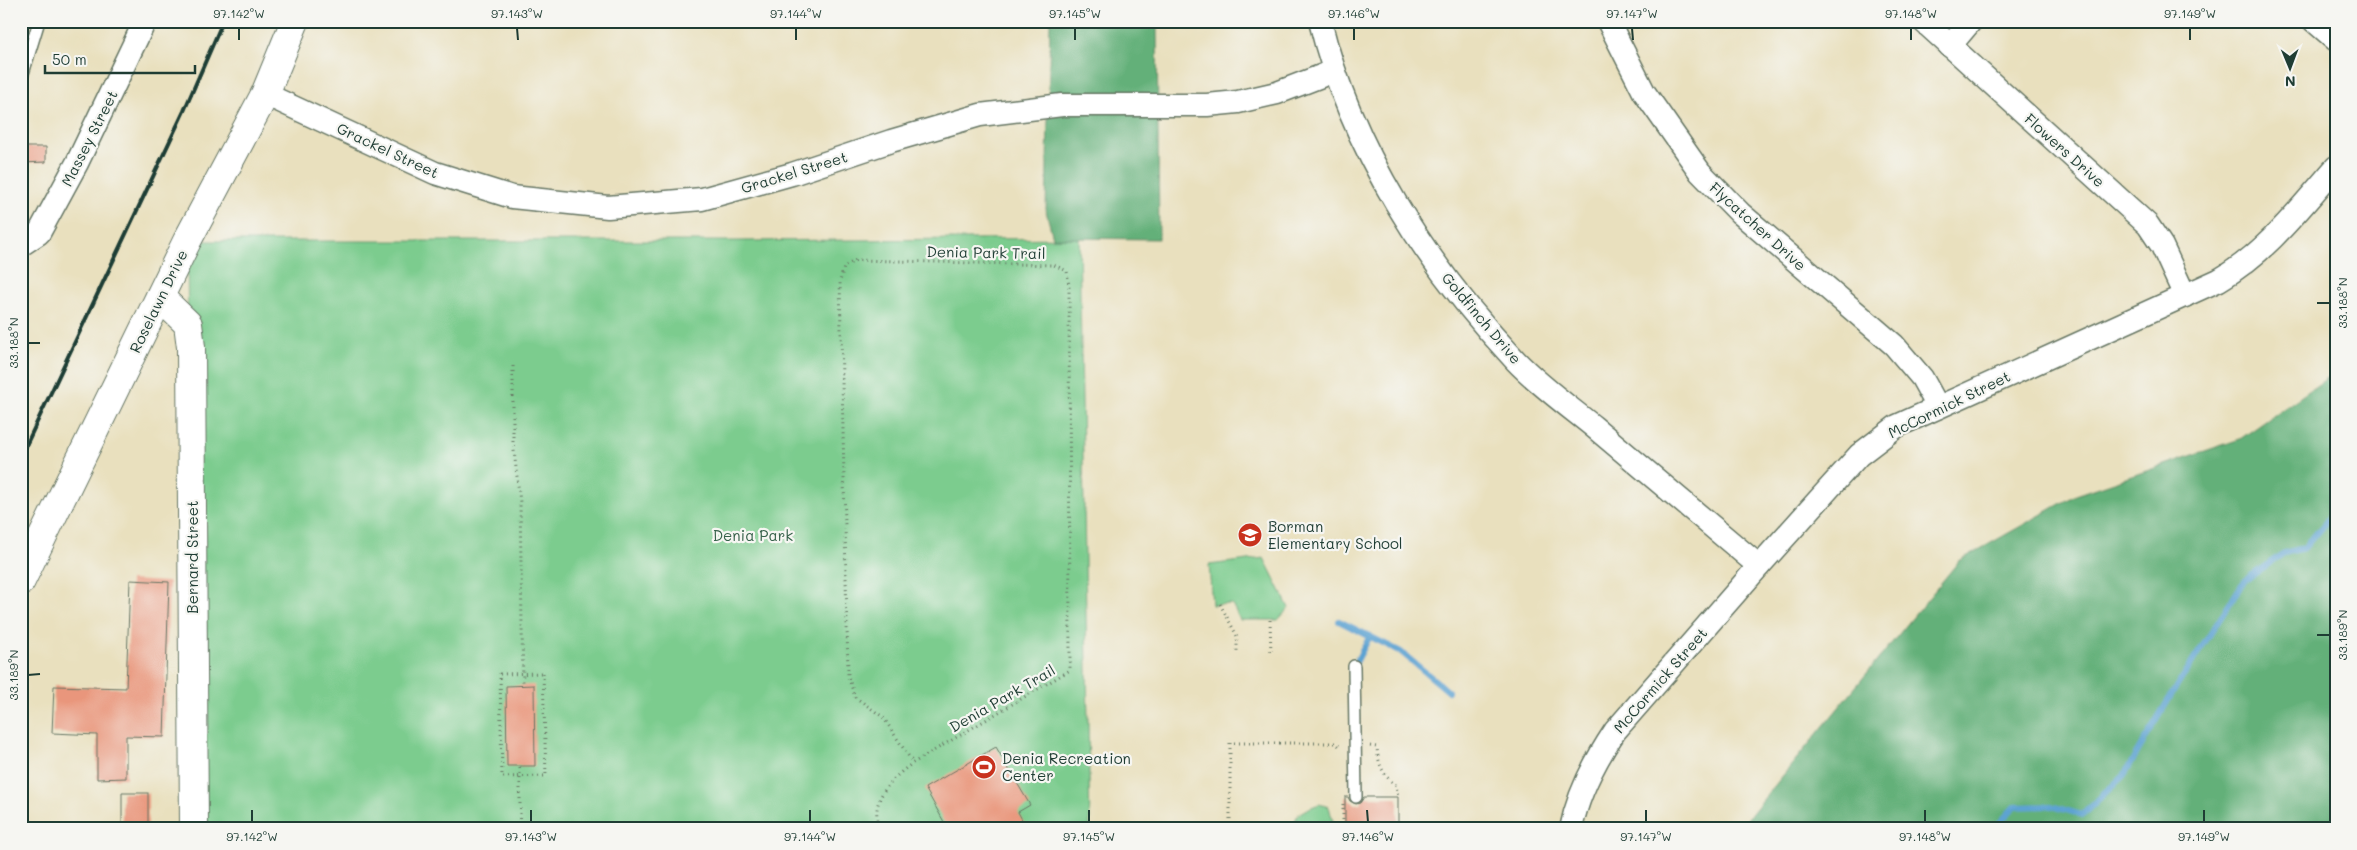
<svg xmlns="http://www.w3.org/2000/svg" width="2357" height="850" viewBox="0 0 2357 850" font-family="Mali,sans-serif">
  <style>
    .green { fill: #7bcc8e; stroke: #4d8461 }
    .forest { fill: #64b079; stroke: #427656 }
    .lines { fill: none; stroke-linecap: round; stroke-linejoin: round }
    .stream { stroke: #5da3d2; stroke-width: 6 }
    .building { fill: #e9967c }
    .service-casing { stroke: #667664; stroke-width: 14 }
    .minor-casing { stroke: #667664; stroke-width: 25 }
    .tertiary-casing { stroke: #667664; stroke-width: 30 }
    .path { stroke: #667664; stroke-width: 3; stroke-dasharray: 1 4; stroke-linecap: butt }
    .service { stroke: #fff; stroke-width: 11 }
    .minor { stroke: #fff; stroke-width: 22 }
    .tertiary { stroke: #fff; stroke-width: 28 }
    .rail { stroke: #1f3d34; stroke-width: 4 }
    .ticks { fill: none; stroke: #1f3d34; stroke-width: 2 }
    .labels { text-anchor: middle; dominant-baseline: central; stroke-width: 4.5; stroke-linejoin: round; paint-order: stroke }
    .street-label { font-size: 15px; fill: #1f3d34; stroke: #f6f6f2 }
    .poi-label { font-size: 15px; fill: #1f3d34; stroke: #f6f6f2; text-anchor: start }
    .park-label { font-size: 15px; fill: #36614a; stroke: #f6f6f2 }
    .neatline { fill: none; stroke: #1f3d34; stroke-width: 2 }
    .ticks-label { font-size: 12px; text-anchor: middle; fill: #1f3d34 }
  </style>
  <rect width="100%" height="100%" fill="#f6f6f2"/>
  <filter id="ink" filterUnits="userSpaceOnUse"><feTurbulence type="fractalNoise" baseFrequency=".02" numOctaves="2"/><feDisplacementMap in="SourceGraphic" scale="10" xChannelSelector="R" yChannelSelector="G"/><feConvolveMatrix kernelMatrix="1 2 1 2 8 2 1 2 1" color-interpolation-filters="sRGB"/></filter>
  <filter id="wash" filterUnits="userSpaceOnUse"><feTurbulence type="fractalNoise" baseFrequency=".0096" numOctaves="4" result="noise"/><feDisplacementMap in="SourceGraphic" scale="20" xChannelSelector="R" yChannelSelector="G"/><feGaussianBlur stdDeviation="1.12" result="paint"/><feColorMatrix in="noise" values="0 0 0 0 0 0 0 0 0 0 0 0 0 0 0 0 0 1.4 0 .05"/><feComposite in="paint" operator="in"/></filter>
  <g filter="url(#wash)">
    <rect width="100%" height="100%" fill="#e9e0be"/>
    <g class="green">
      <path d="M1079,238L1090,829H192L187,241H737Z"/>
      <path d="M1264,558L1289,608L1278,620H1240L1232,604L1212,605L1209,565Z"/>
      <path d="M1319,804L1329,807L1335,829H1294C1294,812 1305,810 1319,804Z"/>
    </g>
    <g class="forest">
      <path d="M1050,21H1157L1159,239L1053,238L1046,211Z"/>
      <path d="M2336,372V829H1739L1959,561L2076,495L2240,439Z"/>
    </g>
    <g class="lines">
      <g class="stream">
        <path d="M1339,621L1401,652L1448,691"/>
        <path d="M1354,666L1370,636"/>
        <path d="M1994,829L2014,807L2052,806L2082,815L2124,775L2172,694L2244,581L2284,553L2304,548L2336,510"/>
      </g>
    </g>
    <g id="blocks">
      <g class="building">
        <path d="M21,147H46V162L21,163Z"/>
        <path d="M130,580L169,582L164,737L126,736V778L97,779V735L52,733L54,686L126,688Z"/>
        <path d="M534,685L535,766H507L506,686Z"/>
        <path d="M996,747L1030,805L1018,812L1027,829H948L925,788Z"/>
        <rect x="122" y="793" width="26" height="36"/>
        <path d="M1345,797H1348L1350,801L1356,804L1360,803L1364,797H1398V829H1345Z"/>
      </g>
    </g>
  </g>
  <g filter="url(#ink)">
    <use href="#blocks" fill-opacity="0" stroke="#667664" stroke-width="1"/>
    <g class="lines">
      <defs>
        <g id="service">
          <path d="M21,80L39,21"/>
          <path d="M1354,666L1356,797"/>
        </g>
        <g id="minor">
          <path d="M1320,21C1351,149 1427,266 1516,361C1539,385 1568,406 1594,427C1649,473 1704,519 1759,566"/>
          <path d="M1608,21L1644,92L1700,172L1740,213L1894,345L1922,378L1938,407"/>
          <path d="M1923,21L2148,225L2162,246L2185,296"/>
          <path d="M2314,21L2336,40"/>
          <path d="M1950,46L1971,21"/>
          <path d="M265,94L435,173L512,197L608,207L702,199L792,174L891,141L980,115L1062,105H1207L1238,102L1277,93L1334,71"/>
          <path d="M21,245L39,233L77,163L145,21"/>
          <path d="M1571,829C1578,793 1595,761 1615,731L1759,566L1859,455L1897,426L2219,280C2267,252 2300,208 2336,167"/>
        </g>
        <g id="tertiary">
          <path d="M160,297L188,324L191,347L194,829"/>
          <path d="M21,581L187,241L265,94L295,21"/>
        </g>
      </defs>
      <use href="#service" class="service-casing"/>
      <use href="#minor" class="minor-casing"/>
      <use href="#tertiary" class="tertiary-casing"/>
      <g class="path">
        <path d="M513,366V442L520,502L523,686"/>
        <path d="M1220,604L1237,636V654"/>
        <path d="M1270,620L1271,655"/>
        <path d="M543,673L546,776L502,777L500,674Z"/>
        <path d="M1370,746L1377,747C1378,764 1383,776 1396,785L1398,797"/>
        <path d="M1343,804V829"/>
        <path d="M520,829V766"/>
        <path d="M880,829C868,800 892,778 913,763L1070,670L1069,285L1067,271L1054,265L856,260L844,267L840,281L848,676L855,697L883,717L913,763"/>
        <path d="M1230,829V743H1336L1340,747"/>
      </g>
      <use href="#service" class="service"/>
      <use href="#minor" class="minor"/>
      <use href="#tertiary" class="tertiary"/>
      <path class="rail" d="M21,456L184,111L223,21"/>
    </g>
  </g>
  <path class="ticks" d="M239,28V40M517,28L518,40M796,28V40M1075,28V40M1354,28V40M1632,28L1633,40M1911,28V40M2190,28V40M2317,303H2330M28,343H40M2317,635H2330M28,675L40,674M252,810V822M531,810V822M810,810V822M1089,810V822M1367,810L1368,822M1646,810V822M1925,810V822M2204,810V822"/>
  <defs>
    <symbol id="school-disc" viewBox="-11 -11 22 22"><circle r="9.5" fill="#c8321e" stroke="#f6f6f2"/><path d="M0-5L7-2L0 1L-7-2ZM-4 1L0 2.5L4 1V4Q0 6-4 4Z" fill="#fff"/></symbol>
    <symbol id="stadium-disc" viewBox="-11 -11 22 22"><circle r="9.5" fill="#c8321e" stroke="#f6f6f2"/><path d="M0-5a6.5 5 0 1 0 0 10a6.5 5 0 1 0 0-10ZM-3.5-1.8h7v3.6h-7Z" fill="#fff"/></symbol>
  </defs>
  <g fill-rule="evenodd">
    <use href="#school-disc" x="1236" y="521" width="28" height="28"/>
    <use href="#stadium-disc" x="970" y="753" width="28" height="28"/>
  </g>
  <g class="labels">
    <g class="street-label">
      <text transform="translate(89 138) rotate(-63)">Massey Street</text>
      <text transform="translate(388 150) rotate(25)">Grackel Street</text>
      <text transform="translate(2065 150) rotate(42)">Flowers Drive</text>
      <text transform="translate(794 172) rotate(-17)">Grackel Street</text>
      <text transform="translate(1758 226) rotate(42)">Flycatcher Drive</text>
      <text transform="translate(986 252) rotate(1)">Denia Park Trail</text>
      <text transform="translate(158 301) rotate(-64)">Roselawn Drive</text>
      <text transform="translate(1482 318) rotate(50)">Goldfinch Drive</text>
      <text transform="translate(1949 404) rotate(-26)">McCormick Street</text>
      <text transform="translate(192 557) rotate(-90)">Bernard Street</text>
      <text transform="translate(1660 680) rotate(-49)">McCormick Street</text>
      <text transform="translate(1002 698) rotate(-30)">Denia Park Trail</text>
    </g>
    <g class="poi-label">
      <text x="1268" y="526">Borman<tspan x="1268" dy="17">Elementary School</tspan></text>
      <text x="1002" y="758">Denia Recreation<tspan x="1002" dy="17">Center</tspan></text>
    </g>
    <g class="park-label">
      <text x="753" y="535">Denia Park</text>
    </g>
  </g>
  <rect width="2357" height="850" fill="none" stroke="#f6f6f2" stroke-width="55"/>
  <g transform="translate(2290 68) rotate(179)" stroke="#f6f6f2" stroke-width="4" paint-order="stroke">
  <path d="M0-4L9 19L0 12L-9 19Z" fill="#1f3d34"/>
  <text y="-8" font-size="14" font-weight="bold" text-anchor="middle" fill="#1f3d34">N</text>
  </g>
  <path d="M45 65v8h150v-8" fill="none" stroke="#1f3d34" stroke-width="2.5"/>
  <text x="52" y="65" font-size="15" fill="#1f3d34" stroke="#f6f6f2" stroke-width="4" paint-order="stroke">50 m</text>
  <rect x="28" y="28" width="2302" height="794" class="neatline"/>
  <g class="ticks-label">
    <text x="239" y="18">97.142°W</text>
    <text x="517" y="18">97.143°W</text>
    <text x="796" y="18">97.144°W</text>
    <text x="1075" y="18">97.145°W</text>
    <text x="1354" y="18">97.146°W</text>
    <text x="1632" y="18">97.147°W</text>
    <text x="1911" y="18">97.148°W</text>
    <text x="2190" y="18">97.149°W</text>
    <text transform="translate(2343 303) rotate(-90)" y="4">33.188°N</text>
    <text transform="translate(14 343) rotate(-90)" y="4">33.188°N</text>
    <text transform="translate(2343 635) rotate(-90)" y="4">33.189°N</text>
    <text transform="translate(14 675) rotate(-90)" y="4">33.189°N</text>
    <text x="252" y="841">97.142°W</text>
    <text x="531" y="841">97.143°W</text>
    <text x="810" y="841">97.144°W</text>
    <text x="1089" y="841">97.145°W</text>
    <text x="1368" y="841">97.146°W</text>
    <text x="1646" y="841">97.147°W</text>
    <text x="1925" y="841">97.148°W</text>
    <text x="2204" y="841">97.149°W</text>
  </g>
</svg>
